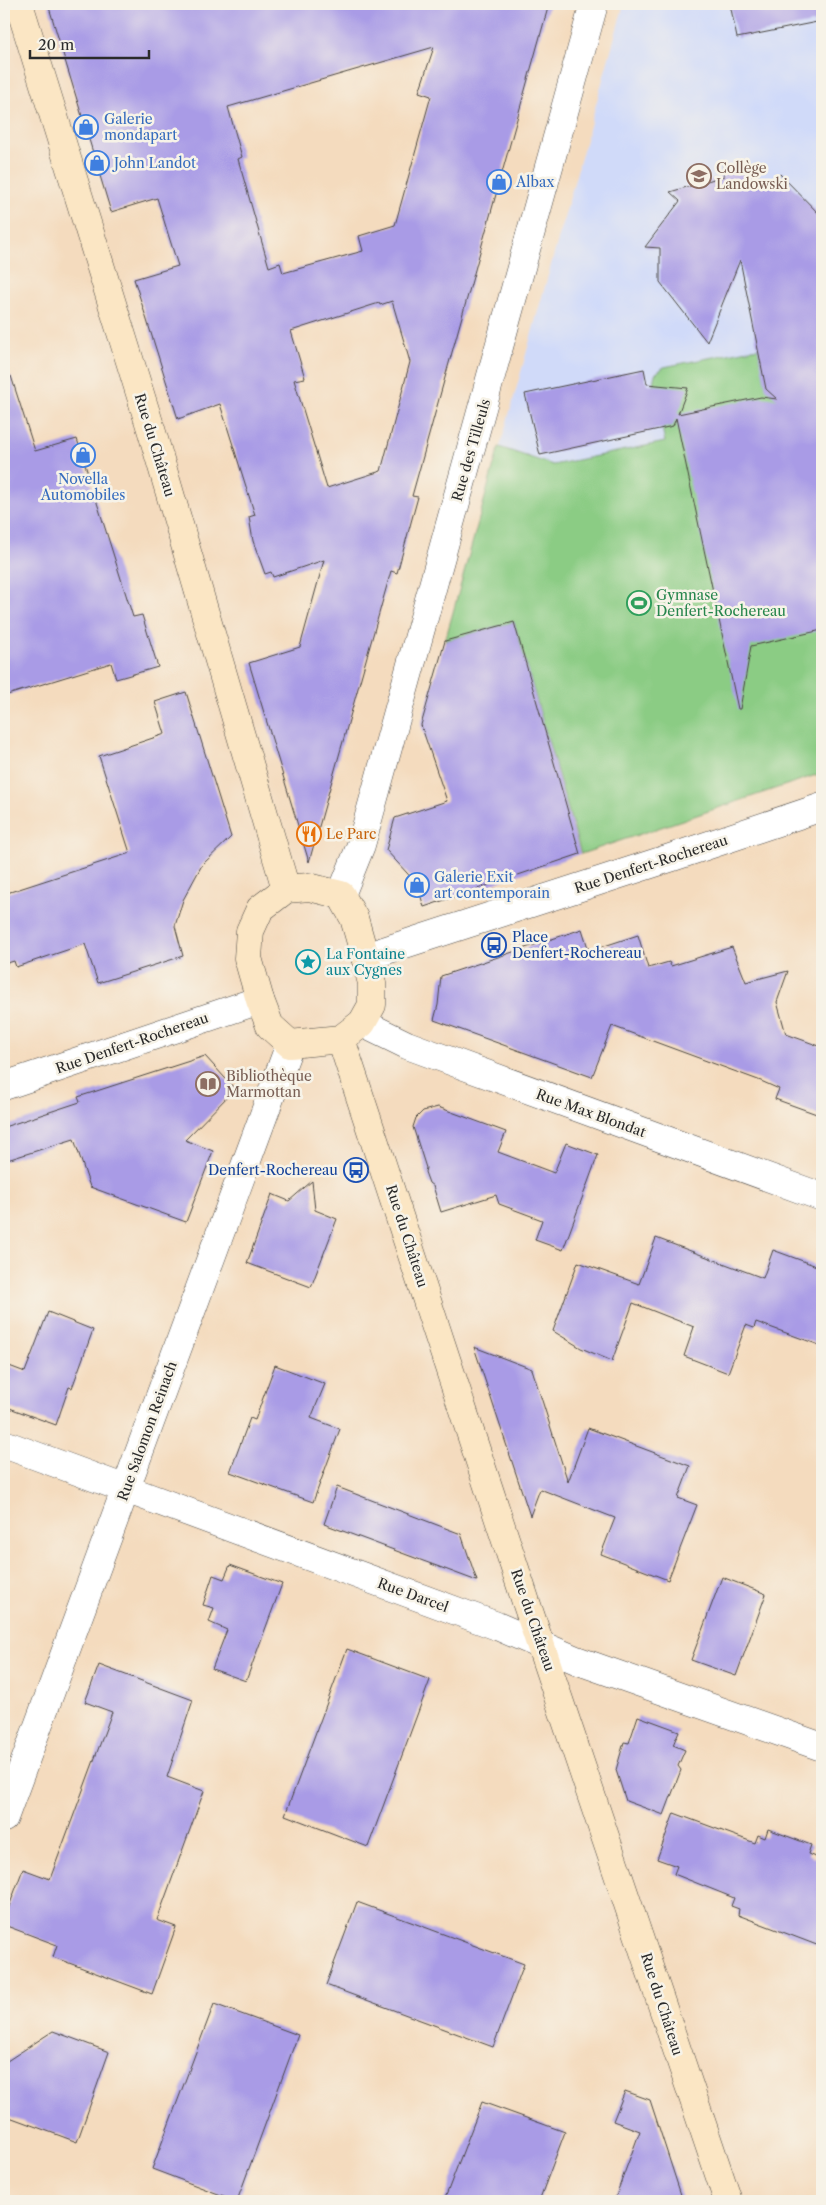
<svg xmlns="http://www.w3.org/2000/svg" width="826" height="2205" viewBox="0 0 826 2205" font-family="'Libre Caslon Text',serif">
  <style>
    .built { fill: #d0daf9 }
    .green { fill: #8bcc84; stroke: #5b7c58 }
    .building { fill: #a99be6; fill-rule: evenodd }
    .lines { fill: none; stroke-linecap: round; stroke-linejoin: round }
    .minor-casing { stroke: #494541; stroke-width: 29 }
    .secondary-casing { stroke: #494541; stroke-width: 29 }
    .minor { stroke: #fff; stroke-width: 28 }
    .secondary { stroke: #fbe6c4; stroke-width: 28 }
    .labels { text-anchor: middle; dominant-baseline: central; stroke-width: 5; stroke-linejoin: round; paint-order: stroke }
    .shop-label { font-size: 14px; fill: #366cbe; stroke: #f7f3e8; text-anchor: start }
    .education-label { font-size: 14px; fill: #785e54; stroke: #f7f3e8; text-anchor: start }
    .street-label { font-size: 14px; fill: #2b2b2b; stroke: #f7f3e8 }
    .leisure-label { font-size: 14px; fill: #27864d; stroke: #f7f3e8; text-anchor: start }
    .food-label { font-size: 14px; fill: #c56008; stroke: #f7f3e8; text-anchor: start }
    .transit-label { font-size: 14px; fill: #164399; stroke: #f7f3e8; text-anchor: start }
    .culture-label { font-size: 14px; fill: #0d838f; stroke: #f7f3e8; text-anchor: start }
  </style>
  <rect width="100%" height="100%" fill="#f7f3e8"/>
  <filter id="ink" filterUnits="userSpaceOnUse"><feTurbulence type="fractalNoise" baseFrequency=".02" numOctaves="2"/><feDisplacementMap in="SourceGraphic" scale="10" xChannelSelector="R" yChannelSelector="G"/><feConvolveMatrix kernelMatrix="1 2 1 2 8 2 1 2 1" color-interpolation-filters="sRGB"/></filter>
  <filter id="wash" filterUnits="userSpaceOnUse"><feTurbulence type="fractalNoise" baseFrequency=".0096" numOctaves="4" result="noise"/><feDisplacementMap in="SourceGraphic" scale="20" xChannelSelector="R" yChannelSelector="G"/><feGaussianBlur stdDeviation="1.12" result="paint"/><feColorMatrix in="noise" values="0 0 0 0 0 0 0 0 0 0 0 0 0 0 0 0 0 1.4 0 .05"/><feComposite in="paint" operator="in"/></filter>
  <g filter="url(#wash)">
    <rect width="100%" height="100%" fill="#f4dbbe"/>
    <path class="built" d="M624,4H822V437L812,387L761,362L758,349L653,384L666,442L553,465L500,447Z"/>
    <path class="green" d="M758,348L761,362L812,387L822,437V773L581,854L514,622L445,641L499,447L553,465L665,442L653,384L655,374L664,367Z"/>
    <g id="blocks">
      <g class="building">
        <path d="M48,4H549L412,496L418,497L397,573L391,571L309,862L249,663L300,647L324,560L273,577L271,572L265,574L253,541L249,517L255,515L220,404L178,419L134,279L178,266L157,198L111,212ZM434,47L419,92L431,96L395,225L359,236L363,251L283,273L280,263L269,267L238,159L242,157L228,107ZM392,301L410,362L381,471L327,488L294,380L305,378L291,331L379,303L380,305Z"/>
        <path d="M730,4H822V21L737,38Z"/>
        <path d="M723,164L775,183L780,174L822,217V630L751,646L740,709H738L676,418L673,426L540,455L525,394L644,369L647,384L688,388L678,414L761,397L777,399L766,389L740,260L707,342L660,282V248L645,247L680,201L670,192L724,176Z"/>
        <path d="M11,376L35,451L77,439L133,617L142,615L158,667L116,679L111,663L4,696V377Z"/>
        <path d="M514,622L580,854L424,907L417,884L386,850L395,818L447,801L421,725L445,641Z"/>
        <path d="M186,692L231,837L202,865L183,900L175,926L183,956L98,983L85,944L16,967L14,961L4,964V894L130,853L99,756L165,734L155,702Z"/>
        <path d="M582,929L589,951L638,935L648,968L669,962L671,966L732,947L746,982L788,971L777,1002L786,1034L822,1047V1116L775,1099L779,1089L761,1081L612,1026L592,1077L434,1020L438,1005L441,976Z"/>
        <path d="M205,1056L235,1089L185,1140L213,1151L186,1222L90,1187L74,1139L4,1161V1127L80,1102L78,1097Z"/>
        <path d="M438,1107L506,1132L498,1152L554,1173L566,1143L598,1155L563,1250L535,1240L542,1220L499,1204L496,1195L441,1212L433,1186L429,1183L425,1172L426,1168L413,1127L416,1118L423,1111Z"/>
        <path d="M312,1181L315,1210L337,1219L311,1287L247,1263L272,1194L289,1201Z"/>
        <path d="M656,1238L763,1278L773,1250L822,1268V1346L756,1322L754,1328L746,1325L728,1373L684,1356L694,1327L633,1303L612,1361L581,1348L553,1331L578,1262L639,1284Z"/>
        <path d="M48,1312L93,1330L72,1388L69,1387L56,1425L4,1406V1364L25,1372Z"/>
        <path d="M474,1347L532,1369L568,1482L588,1428L690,1466L678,1498L697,1505L668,1580L601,1554L615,1518L540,1489L530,1516Z"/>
        <path d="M275,1365L325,1384L311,1418L340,1429L313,1502L230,1472L250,1418L255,1420Z"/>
        <path d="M337,1487L461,1534L477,1581L324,1524Z"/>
        <path d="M230,1565L282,1584L246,1681L212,1669L227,1630L209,1622L214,1608L203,1605L213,1575L224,1579Z"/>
        <path d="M722,1577L766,1594L736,1676L691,1660Z"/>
        <path d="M347,1649L430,1680L368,1847L285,1815Z"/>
        <path d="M99,1665L193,1700L167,1777L204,1791L157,1920L176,1927L152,1994L53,1957L57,1945L4,1925V1920L23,1869L50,1879L112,1712L85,1702Z"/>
        <path d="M638,1716L679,1731L673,1745L685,1750L678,1766L681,1770L664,1815L626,1801L616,1770L624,1742L629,1743Z"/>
        <path d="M674,1813L755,1843L758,1835L765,1838L768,1829L811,1845L808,1854L822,1860V1947L738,1915L739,1909L731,1906L734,1898L674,1874L677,1866L657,1859Z"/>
        <path d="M357,1902L524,1964L493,2047L326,1985Z"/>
        <path d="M214,2004L298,2035L237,2201L152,2169Z"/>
        <path d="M53,2031L109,2052L77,2142L4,2115V2063Z"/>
        <path d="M625,2091L650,2100L683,2201H614L640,2131L613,2121Z"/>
        <path d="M482,2102L565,2132L539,2201H444Z"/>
      </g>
    </g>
  </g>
  <g filter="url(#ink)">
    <use href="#blocks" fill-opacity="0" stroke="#494541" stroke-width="1"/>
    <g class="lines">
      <defs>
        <g id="minor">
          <path d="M341,895L361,845L594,4"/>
          <path d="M365,957L673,857L822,807"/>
          <path d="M362,1023L407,1045L822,1197"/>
          <path d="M4,1086L260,1000"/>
          <path d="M4,1444L497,1626L576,1660L822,1747"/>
          <path d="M4,1818L290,1044"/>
        </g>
        <g id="secondary">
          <path d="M19,4L151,429L286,889"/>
          <path d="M309,887L341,895L354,918L365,957L372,983V1005L362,1023L341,1039L290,1044L270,1026L260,1000L248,958L250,931L260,909L286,889Z"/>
          <path d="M341,1039L526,1602L728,2201"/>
        </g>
      </defs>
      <use href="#minor" class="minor-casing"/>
      <use href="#secondary" class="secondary-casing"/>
      <use href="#minor" class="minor"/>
      <use href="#secondary" class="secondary"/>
    </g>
  </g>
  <defs>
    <symbol id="shop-ring" viewBox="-11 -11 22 22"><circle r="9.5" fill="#f7f3e8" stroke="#3f7fe0" stroke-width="1.5"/><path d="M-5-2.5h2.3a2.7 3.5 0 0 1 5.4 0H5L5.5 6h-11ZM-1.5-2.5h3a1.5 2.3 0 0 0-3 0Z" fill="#3f7fe0"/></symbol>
    <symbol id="school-ring" viewBox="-11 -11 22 22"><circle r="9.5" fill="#f7f3e8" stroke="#8d6e63" stroke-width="1.5"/><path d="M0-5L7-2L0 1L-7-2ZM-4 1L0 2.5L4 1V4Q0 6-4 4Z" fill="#8d6e63"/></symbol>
    <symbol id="stadium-ring" viewBox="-11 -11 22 22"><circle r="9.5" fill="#f7f3e8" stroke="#2e9e5b" stroke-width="1.5"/><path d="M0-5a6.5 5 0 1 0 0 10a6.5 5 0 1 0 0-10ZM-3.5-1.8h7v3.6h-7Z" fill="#2e9e5b"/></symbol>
    <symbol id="restaurant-ring" viewBox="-11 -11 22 22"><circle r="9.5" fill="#f7f3e8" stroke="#e8710a" stroke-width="1.5"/><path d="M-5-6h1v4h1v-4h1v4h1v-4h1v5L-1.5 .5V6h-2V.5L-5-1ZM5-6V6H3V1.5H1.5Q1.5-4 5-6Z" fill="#e8710a"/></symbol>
    <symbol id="bus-ring" viewBox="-11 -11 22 22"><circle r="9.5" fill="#f7f3e8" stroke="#1a4fb4" stroke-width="1.5"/><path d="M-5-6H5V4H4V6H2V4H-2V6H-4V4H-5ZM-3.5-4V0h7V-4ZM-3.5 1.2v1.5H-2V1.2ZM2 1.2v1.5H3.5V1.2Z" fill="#1a4fb4"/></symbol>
    <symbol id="sight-ring" viewBox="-11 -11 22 22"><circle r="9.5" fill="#f7f3e8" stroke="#0f9aa8" stroke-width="1.5"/><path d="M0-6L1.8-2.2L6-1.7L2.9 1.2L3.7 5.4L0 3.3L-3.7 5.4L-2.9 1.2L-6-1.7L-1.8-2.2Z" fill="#0f9aa8"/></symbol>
    <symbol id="library-ring" viewBox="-11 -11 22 22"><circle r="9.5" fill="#f7f3e8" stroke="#8d6e63" stroke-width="1.5"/><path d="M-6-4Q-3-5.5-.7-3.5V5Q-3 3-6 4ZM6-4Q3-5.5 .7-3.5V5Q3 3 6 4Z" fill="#8d6e63"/></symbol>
  </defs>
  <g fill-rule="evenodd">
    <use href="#shop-ring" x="72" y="113" width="28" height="28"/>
    <use href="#shop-ring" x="83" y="149" width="28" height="28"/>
    <use href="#school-ring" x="685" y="162" width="28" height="28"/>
    <use href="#shop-ring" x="485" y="168" width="28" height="28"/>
    <use href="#shop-ring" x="69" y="441" width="28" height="28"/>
    <use href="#stadium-ring" x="625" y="589" width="28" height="28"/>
    <use href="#restaurant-ring" x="295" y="820" width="28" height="28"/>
    <use href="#shop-ring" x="403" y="871" width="28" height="28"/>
    <use href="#bus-ring" x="480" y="931" width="28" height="28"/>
    <use href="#sight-ring" x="294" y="948" width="28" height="28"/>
    <use href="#library-ring" x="194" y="1070" width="28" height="28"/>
    <use href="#bus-ring" x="342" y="1156" width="28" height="28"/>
  </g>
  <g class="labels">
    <g class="shop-label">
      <text x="104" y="119">Galerie<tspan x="104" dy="16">mondapart</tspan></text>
      <text x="114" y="163">John Landot</text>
      <text x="516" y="182">Albax</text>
      <text x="83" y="479" text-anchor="middle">Novella<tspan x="83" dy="16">Automobiles</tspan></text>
      <text x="434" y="877">Galerie Exit<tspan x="434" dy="16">art contemporain</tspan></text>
    </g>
    <g class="education-label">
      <text x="716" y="168">Collège<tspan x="716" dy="16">Landowski</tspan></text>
      <text x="226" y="1076">Bibliothèque<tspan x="226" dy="16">Marmottan</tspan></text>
    </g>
    <g class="street-label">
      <text transform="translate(155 445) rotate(73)">Rue du Château</text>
      <text transform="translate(471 450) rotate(-74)">Rue des Tilleuls</text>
      <text transform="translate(651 864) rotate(-18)">Rue Denfert-Rochereau</text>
      <text transform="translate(132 1043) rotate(-19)">Rue Denfert-Rochereau</text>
      <text transform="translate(591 1113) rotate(20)">Rue Max Blondat</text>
      <text transform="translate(407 1236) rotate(72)">Rue du Château</text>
      <text transform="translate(147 1431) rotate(-70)">Rue Salomon Reinach</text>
      <text transform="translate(413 1595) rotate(20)">Rue Darcel</text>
      <text transform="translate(533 1620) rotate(71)">Rue du Château</text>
      <text transform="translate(662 2004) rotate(72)">Rue du Château</text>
    </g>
    <g class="leisure-label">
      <text x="656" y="595">Gymnase<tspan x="656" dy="16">Denfert-Rochereau</tspan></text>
    </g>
    <g class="food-label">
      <text x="326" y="834">Le Parc</text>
    </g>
    <g class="transit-label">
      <text x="512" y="937">Place<tspan x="512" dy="16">Denfert-Rochereau</tspan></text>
      <text x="338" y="1170" text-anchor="end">Denfert-Rochereau</text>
    </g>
    <g class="culture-label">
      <text x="326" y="954">La Fontaine<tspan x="326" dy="16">aux Cygnes</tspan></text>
    </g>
  </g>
  <rect width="826" height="2205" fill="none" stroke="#f7f3e8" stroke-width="20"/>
  <path d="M30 50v8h119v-8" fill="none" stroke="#2b2b2b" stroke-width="2.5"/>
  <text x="38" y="50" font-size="15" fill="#2b2b2b" stroke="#f7f3e8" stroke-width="4" paint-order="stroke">20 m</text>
</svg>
